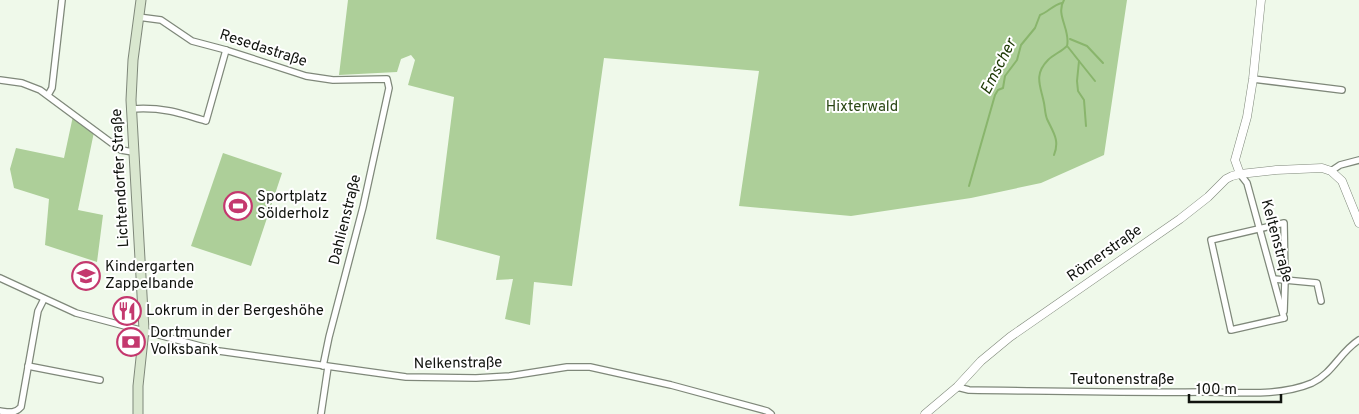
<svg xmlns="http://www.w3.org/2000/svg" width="1359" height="414" viewBox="0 0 1359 414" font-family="Overpass,sans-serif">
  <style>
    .green { fill: #adcf99 }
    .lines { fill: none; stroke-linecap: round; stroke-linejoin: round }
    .stream { stroke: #89b56c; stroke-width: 2 }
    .minor-casing { stroke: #7f887a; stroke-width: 8 }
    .tertiary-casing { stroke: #7f887a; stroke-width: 9 }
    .secondary-casing { stroke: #7f887a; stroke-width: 11 }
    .minor { stroke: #fff; stroke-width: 5.5 }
    .tertiary { stroke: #fff; stroke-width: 8 }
    .secondary { stroke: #d9e7cf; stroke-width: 9 }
    .labels { text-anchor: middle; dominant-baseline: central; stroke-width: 4; stroke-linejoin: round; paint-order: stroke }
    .street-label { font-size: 15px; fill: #10130e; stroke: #fff }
    .park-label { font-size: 15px; fill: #294613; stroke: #fff }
    .poi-label { font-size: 15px; fill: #10130e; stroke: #fff; text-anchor: start }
    .water-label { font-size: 16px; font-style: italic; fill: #1c3803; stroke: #fff }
  </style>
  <rect width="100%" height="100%" fill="#eff9ea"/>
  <g class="green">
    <path d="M348,0H1127L1104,155L1041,183L971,198L851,216L739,206L759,71L604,58L572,286L534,282L530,325L505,319L513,279L496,280L500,256L436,239L454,97L408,85L415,60L411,55L401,59L397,72L339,75Z"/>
    <path d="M73,116L94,132L78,210L103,215L97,262L45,245L49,199L14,188L10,169L16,148L64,158Z"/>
    <path d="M223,153L282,173L251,266L191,246Z"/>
  </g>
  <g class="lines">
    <g class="stream">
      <path d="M1070,39L1087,46L1103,63"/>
      <path d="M1068,47L1079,61L1077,81L1078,91L1084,100L1086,126"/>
      <path d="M1079,61L1095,81"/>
      <path d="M1054,155C1060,140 1053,132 1047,119C1045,114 1045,108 1044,103C1041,87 1033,75 1048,60C1054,54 1061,52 1067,46C1071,30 1055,15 1064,0"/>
      <path d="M969,186L995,95L998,90L1003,88L1005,76L1017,60L1021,45L1035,28L1040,15C1048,12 1053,5 1062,3"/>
    </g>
    <defs>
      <g id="minor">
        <path d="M138,17L161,20L192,41L226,50L306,76L333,80L387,79L389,88L363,207L329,337L323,366"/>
        <path d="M1253,79L1342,90"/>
        <path d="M0,80L22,83L40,90L121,150L133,152"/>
        <path d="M48,95L52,88L62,0"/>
        <path d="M131,109C162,107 177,112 206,121L226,50"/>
        <path d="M1331,171L1340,165L1359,160"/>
        <path d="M1240,174L1247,183L1284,318"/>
        <path d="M0,278L76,313L219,351L406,377L476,378L510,376L567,367H590L671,385L767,411L771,414"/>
        <path d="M1274,279L1285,280L1284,311"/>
        <path d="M1284,318L1231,330L1211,240L1284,223L1285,280L1317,283L1321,301"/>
        <path d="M28,366L100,380"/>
        <path d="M957,387L969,390C1047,391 1125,393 1203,392C1238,392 1279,397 1312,383C1333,373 1340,352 1359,340"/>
        <path d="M0,411C8,412 15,414 21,407L38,311L44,299"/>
        <path d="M321,414L328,367"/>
      </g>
      <g id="tertiary">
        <path d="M1240,174L1235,160L1247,117L1253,79L1261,0"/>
        <path d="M925,414L957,387L981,361L1010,337L1180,219L1208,197L1226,179L1232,176L1240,174L1276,170L1322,168L1331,171L1342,181L1359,223"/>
      </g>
      <path id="secondary" d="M138,414V386L144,330L131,100L133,60L141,0"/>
    </defs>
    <use href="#minor" class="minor-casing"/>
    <use href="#tertiary" class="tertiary-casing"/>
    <use href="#secondary" class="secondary-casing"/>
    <use href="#minor" class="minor"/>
    <use href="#tertiary" class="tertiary"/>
    <use href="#secondary" class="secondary"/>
  </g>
  <defs>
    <symbol id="stadium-ring" viewBox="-11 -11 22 22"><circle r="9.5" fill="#fff" stroke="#c4386e" stroke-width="1.5"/><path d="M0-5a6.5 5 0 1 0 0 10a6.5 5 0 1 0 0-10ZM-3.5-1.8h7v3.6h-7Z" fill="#c4386e"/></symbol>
    <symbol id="school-ring" viewBox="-11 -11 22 22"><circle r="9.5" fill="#fff" stroke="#c4386e" stroke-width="1.5"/><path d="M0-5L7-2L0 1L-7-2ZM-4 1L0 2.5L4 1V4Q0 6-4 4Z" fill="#c4386e"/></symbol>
    <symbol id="restaurant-ring" viewBox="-11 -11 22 22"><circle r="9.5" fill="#fff" stroke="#c4386e" stroke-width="1.5"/><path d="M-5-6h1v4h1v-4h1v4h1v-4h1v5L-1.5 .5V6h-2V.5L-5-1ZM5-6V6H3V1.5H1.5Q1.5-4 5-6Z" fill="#c4386e"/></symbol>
    <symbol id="bank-ring" viewBox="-11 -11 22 22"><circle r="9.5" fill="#fff" stroke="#c4386e" stroke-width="1.5"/><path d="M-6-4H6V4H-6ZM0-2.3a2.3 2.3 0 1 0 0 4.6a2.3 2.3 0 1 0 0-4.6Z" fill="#c4386e"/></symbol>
  </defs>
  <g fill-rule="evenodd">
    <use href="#stadium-ring" x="222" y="190" width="32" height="32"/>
    <use href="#school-ring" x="70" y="260" width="32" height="32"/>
    <use href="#restaurant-ring" x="111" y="295" width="32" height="32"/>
    <use href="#bank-ring" x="115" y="326" width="32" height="32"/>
  </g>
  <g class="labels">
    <g class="street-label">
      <text transform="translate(263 49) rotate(18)">Resedastraße</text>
      <text transform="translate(121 178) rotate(-93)">Lichtendorfer Straße</text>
      <text transform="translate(346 220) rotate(-76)">Dahlienstraße</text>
      <text transform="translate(1276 241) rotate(75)">Keltenstraße</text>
      <text transform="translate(1105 254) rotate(-35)">Römerstraße</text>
      <text transform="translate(458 364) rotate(-1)">Nelkenstraße</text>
      <text x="1122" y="380">Teutonenstraße</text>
    </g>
    <g class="park-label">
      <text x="862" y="107">Hixterwald</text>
    </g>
    <g class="poi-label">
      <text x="257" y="197">Sportplatz<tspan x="257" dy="17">Sölderholz</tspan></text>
      <text x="105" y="267">Kindergarten<tspan x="105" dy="17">Zappelbande</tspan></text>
      <text x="146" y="311">Lokrum in der Bergeshöhe</text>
      <text x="150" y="333">Dortmunder<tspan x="150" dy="17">Volksbank</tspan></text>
    </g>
    <g class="water-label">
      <text transform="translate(999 67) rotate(-63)">Emscher</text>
    </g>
  </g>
  <path d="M1189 394v8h92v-8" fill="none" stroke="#10130e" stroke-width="2.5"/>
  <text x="1196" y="394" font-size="15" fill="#10130e" stroke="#ffffff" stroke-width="4" paint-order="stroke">100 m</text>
</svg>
